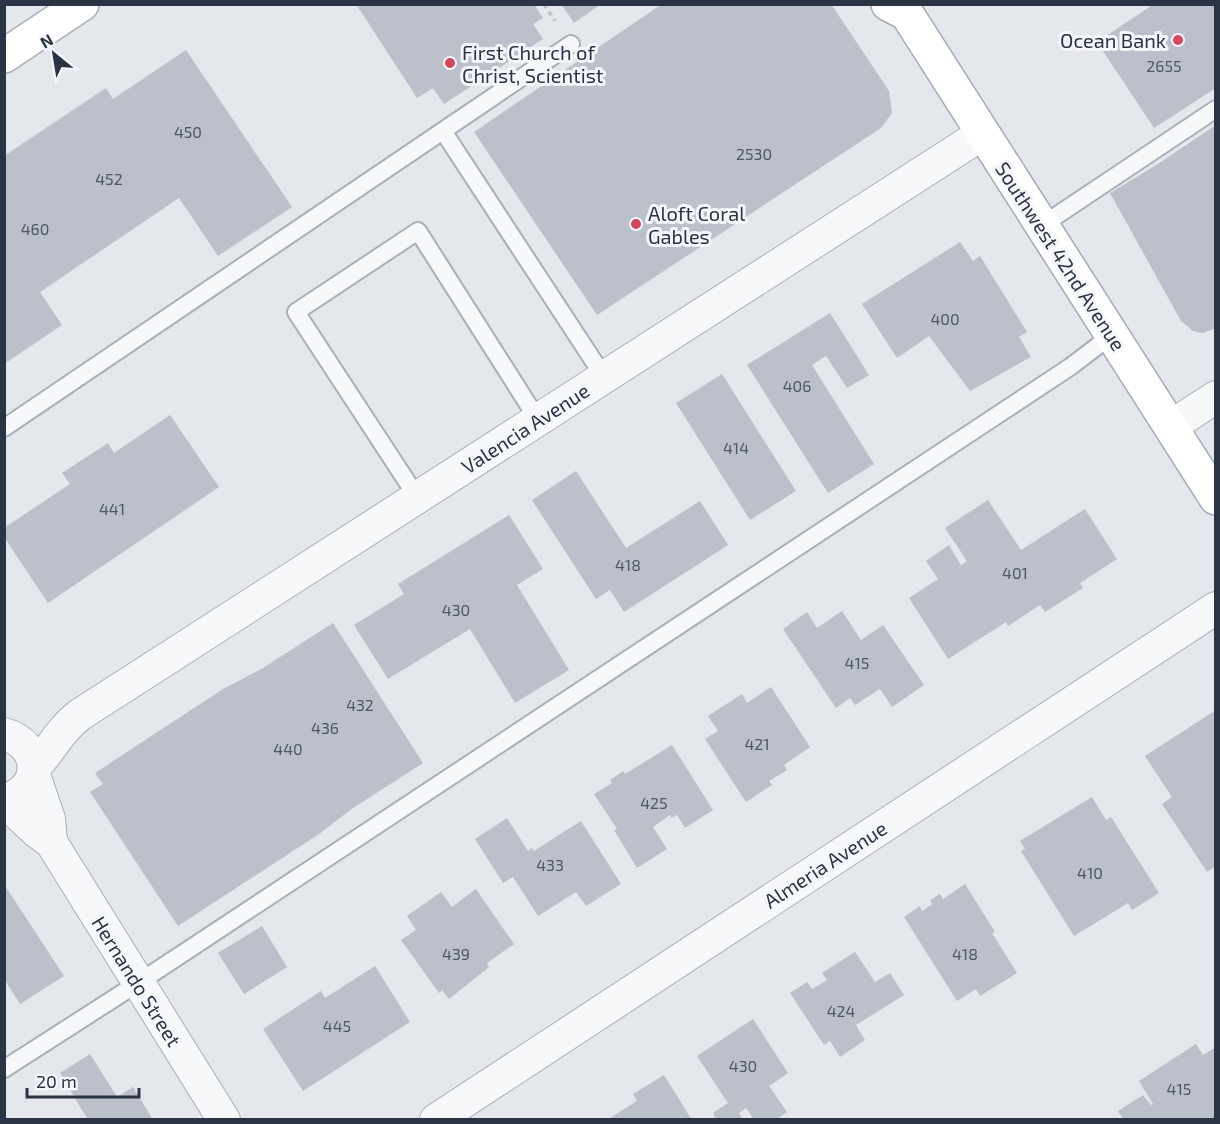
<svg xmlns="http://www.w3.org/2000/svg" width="1220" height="1124" viewBox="0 0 1220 1124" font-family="'Exo 2',sans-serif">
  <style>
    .building { fill: #bbc0ca }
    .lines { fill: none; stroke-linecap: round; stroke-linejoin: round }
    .lane-casing { stroke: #a9aeb7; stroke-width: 20 }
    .street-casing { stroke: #a9aeb7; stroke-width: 34 }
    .secondary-casing { stroke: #a9aeb7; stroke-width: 36 }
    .primary-casing { stroke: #a3abb8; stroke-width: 36 }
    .path { stroke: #c2c5cb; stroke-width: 4; stroke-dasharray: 4.5 4.5; stroke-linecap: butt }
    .lane { stroke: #f7f8fa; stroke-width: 16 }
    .street { stroke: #f7f8fa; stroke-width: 32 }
    .secondary { stroke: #fff; stroke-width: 33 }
    .primary { stroke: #fff; stroke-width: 33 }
    .poi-dot { fill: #d1495b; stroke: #f4f6f9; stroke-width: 2 }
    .labels { text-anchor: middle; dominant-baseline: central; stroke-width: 6; stroke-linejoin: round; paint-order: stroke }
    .number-label { font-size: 16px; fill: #4f5766 }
    .poi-label { font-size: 20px; fill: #2b3445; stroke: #f4f6f9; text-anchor: start }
    .street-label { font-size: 20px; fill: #2b3445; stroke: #f4f6f9 }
  </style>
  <rect width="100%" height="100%" fill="#e4e7ec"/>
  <g class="building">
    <path d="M356,4H534L543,18L533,24L543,39L444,104L433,88L417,98Z"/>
    <path d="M561,4H601L574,23Z"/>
    <path d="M662,4H831L889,91L892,113L881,128L597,315L474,132Z"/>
    <path d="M1154,4H1216V88L1154,128L1097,42Z"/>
    <path d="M186,50L292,207L218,256L179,198L40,292L62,325L4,364V156L106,88L113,99Z"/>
    <path d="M1216,125V328L1203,333L1193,331L1181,321L1110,193L1158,164Z"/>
    <path d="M960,242L973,261L980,256L1027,332L1019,337L1031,357L970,391L929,336L897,358L862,304Z"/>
    <path d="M830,313L869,375L847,388L826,356L812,365L874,464L828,493L747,365Z"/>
    <path d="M722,374L796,491L750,520L676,403Z"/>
    <path d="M170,415L219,487L48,603L4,537V528L70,484L62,473L108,443L114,453Z"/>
    <path d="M576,471L626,548L700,501L728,545L624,612L610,590L596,599L532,500Z"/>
    <path d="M988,500L1021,550L1085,509L1117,559L1080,583L1083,588L1045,612L1040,605L1008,626L1006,622L948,659L909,598L938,579L926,561L949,545L961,565L967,561L945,528Z"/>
    <path d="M509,515L543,569L517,585L569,670L515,703L470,629L388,679L354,625L404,594L398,584Z"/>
    <path d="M842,611L861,640L883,625L924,685L892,707L880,689L855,705L850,698L836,708L783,629L807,612L817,628Z"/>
    <path d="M333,623L423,763L353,808L319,834L178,926L90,792L103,784L95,773L223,689L263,668Z"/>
    <path d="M771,687L810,747L784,765L787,770L769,781L772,785L746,802L705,739L718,731L708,716L742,694L747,703Z"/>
    <path d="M1216,710V866L1207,872L1162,804L1172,797L1145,756Z"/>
    <path d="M672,745L713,810L685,828L677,815L672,818L670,815L653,827L667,849L637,868L614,830L617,829L594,794L612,783L610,780L623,771L625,774Z"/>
    <path d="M1092,797L1106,820L1111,817L1159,893L1132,910L1128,903L1074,936L1021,851L1025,849L1020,841Z"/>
    <path d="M507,818L528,851L532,848L534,851L581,821L621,884L586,906L576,892L538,916L513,877L503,883L475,839Z"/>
    <path d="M4,884L64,976L20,1004L4,979Z"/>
    <path d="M965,884L995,932L992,933L1017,973L980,996L976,989L957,1001L904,917L920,906L922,911L932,904L930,900L940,894L943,899Z"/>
    <path d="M476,889L514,944L487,963L489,967L449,999L442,990L439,993L401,940L416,930L407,916L441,892L452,907Z"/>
    <path d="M262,926L287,967L244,994L218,953Z"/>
    <path d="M855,952L875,982L890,973L904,995L856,1025L865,1040L840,1057L830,1041L824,1045L790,993L807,982L812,989L827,980L822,973Z"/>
    <path d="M375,966L410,1022L303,1091L263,1029L321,991L325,998Z"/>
    <path d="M753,1019L788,1073L769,1086L787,1112L776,1120H754L746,1108L739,1113L743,1120H717L713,1113L728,1103L697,1056Z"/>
    <path d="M1196,1044L1203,1055L1216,1047V1120H1124L1118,1111L1143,1095L1151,1105L1153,1104L1139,1081Z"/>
    <path d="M90,1054L117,1097L133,1087L153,1120H88L60,1073Z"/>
    <path d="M664,1075L692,1120H607L637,1101L633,1094Z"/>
  </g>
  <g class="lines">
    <defs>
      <g id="lane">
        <path d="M443,131L604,377"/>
        <path d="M1041,226L1216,109"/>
        <path d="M4,428L571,44"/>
        <path d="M417,497L296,312L418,231L538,420"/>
        <path d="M4,1069L138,983L1070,367L1112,335"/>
      </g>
      <g id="street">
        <path d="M1170,427L1216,397"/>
        <path d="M4,734C43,745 44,790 4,800"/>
        <path d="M34,768C51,750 61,728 81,714L982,134"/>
        <path d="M33,772L49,819L51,842"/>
        <path d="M4,801L36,831L51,842L224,1120"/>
        <path d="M436,1120L1216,608"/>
      </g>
      <path id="secondary" d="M4,56L82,4"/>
      <path id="primary" d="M888,4L907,14L1216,498"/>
    </defs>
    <use href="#lane" class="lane-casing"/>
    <use href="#street" class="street-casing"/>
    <use href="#secondary" class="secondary-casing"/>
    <use href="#primary" class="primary-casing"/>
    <path class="path" d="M544,4L555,21"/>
    <use href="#lane" class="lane"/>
    <use href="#street" class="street"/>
    <use href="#secondary" class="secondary"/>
    <use href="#primary" class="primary"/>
  </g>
  <g class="poi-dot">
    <circle cx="1178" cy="40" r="6"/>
    <circle cx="450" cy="63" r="6"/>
    <circle cx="636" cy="224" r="6"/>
  </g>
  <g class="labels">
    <g class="number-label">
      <text x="1164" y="65">2655</text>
      <text x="188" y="131">450</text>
      <text x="754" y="153">2530</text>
      <text x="109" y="178">452</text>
      <text x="35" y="228">460</text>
      <text x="945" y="318">400</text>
      <text x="797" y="385">406</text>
      <text x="736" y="447">414</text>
      <text x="112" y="508">441</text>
      <text x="628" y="564">418</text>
      <text x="1015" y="572">401</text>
      <text x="456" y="609">430</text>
      <text x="857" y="662">415</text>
      <text x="360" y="704">432</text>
      <text x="325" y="727">436</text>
      <text x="757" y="743">421</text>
      <text x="288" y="748">440</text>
      <text x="654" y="802">425</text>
      <text x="550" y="864">433</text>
      <text x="1090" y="872">410</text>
      <text x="456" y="953">439</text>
      <text x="965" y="953">418</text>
      <text x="841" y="1010">424</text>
      <text x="337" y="1025">445</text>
      <text x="743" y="1065">430</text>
      <text x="1179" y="1088">415</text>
    </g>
    <g class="poi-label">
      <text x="1166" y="40" text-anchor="end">Ocean Bank</text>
      <text x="462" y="52">First Church of<tspan x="462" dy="23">Christ, Scientist</tspan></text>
      <text x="648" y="213">Aloft Coral<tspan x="648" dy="23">Gables</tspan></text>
    </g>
    <g class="street-label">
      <text transform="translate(1061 256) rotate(57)">Southwest 42nd Avenue</text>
      <text transform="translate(525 428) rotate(-33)">Valencia Avenue</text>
      <text transform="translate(825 864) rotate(-33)">Almeria Avenue</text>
      <text transform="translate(137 981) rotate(58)">Hernando Street</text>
    </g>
  </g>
  <rect width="1220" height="1124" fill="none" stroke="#2b3445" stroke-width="12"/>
  <g transform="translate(54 54) rotate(330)" stroke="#f4f6f9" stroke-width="4.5" paint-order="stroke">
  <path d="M0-4.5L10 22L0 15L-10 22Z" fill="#2b3445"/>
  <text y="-9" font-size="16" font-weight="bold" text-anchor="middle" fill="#2b3445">N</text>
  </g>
  <path d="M27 1088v9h112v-9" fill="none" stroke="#2b3445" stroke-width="3"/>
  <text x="36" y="1088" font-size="18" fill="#2b3445" stroke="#f4f6f9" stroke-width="4.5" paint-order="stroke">20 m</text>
</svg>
